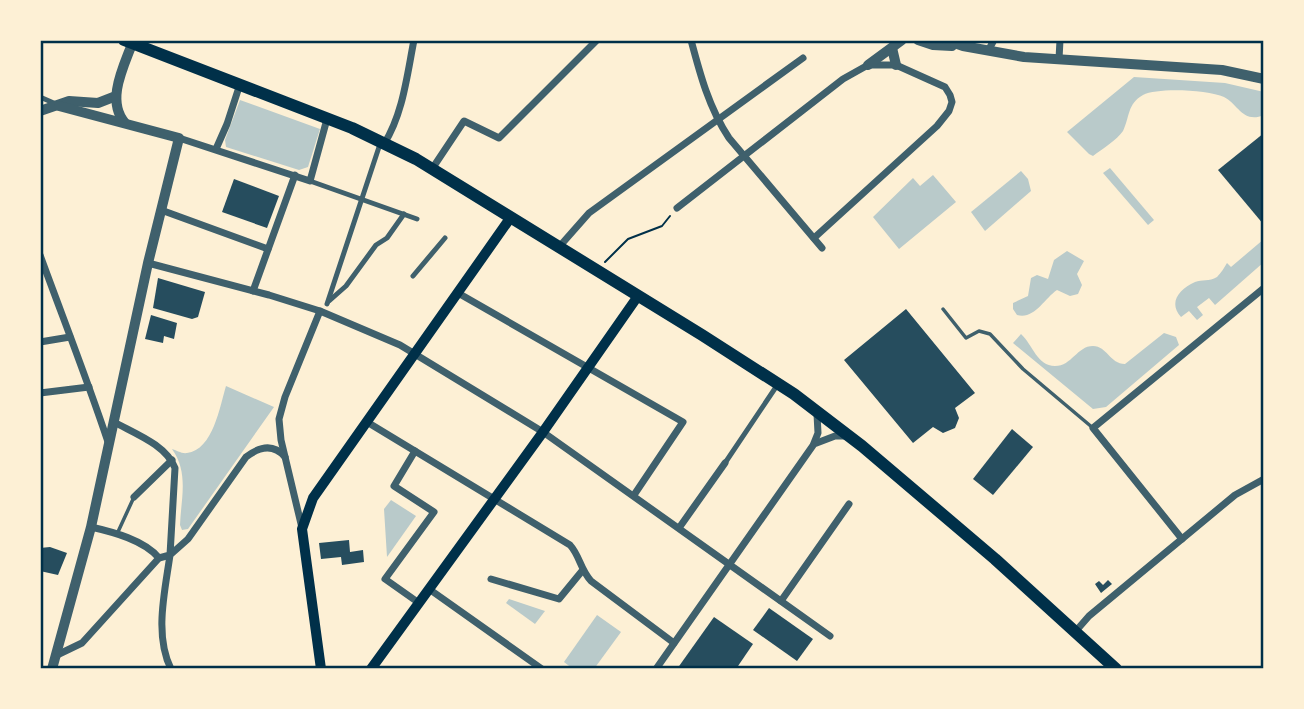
<svg xmlns="http://www.w3.org/2000/svg" width="1304" height="709" viewBox="0 0 1304 709" font-family="'Source Sans 3',sans-serif">
  <style>
    .green { fill: #b9caca }
    .building { fill: #264d5e }
    .lines { fill: none; stroke-linecap: round; stroke-linejoin: round }
    .path { stroke: #003049; stroke-width: 2 }
    .service { stroke: #3f606c; stroke-width: 3.5 }
    .pedestrian { stroke: #3f606c; stroke-width: 5 }
    .minor { stroke: #3f606c; stroke-width: 7 }
    .tertiary { stroke: #3f606c; stroke-width: 10 }
    .secondary { stroke: #003049; stroke-width: 10 }
    .primary { stroke: #003049; stroke-width: 12 }
    .neatline { fill: none; stroke: #003049; stroke-width: 2.5 }
  </style>
  <rect width="100%" height="100%" fill="#fdf0d5"/>
  <g class="green">
    <path d="M1134,77L1225,83L1264,92V115C1243,124 1238,104 1224,97C1208,90 1158,87 1143,95C1127,104 1130,117 1123,131C1117,140 1102,149 1093,156L1089,154L1067,132Z"/>
    <path d="M240,100L320,129L308,167L299,170L226,147L225,140Z"/>
    <path d="M1110,168L1154,220L1148,225L1103,173Z"/>
    <path d="M1021,171L1028,179L1031,191L985,231L971,212Z"/>
    <path d="M933,175L956,202L899,249L873,217L913,178L920,186Z"/>
    <path d="M1264,239V262L1215,305L1209,298L1197,307L1203,315L1197,320L1189,311L1181,317C1168,303 1179,289 1195,282C1202,279 1209,282 1217,277C1221,273 1224,268 1227,263L1231,267Z"/>
    <path d="M1067,251L1084,261L1077,274L1082,285L1078,294L1070,296L1057,290C1044,299 1034,320 1017,315L1013,309V303L1028,296L1031,278L1037,275L1048,279L1054,260Z"/>
    <path d="M1164,333L1176,337L1179,345L1106,407L1093,409L1013,343L1021,334C1033,345 1037,366 1055,366C1072,366 1077,346 1093,346C1107,346 1110,364 1125,364Z"/>
    <path d="M226,386L274,407L188,529L182,530L180,525C181,498 189,473 172,449C176,450 182,454 187,453C213,450 220,406 226,386Z"/>
    <path d="M391,500L416,516L387,557L384,509Z"/>
    <path d="M509,599L545,611L535,624L506,603Z"/>
    <path d="M597,615L621,632L594,669H573L564,662Z"/>
  </g>
  <g class="building">
    <path d="M1264,133V225L1218,170Z"/>
    <path d="M234,179L279,196L267,228L222,212Z"/>
    <path d="M158,278L205,292L198,317L192,319L153,308Z"/>
    <path d="M906,309L975,393L955,408L959,418L955,428L943,433L933,427L913,443L844,360Z"/>
    <path d="M151,315L177,323L174,339L164,336L163,343L145,339Z"/>
    <path d="M1012,429L1033,447L993,495L973,479Z"/>
    <path d="M349,540L350,552L363,550L364,562L342,565L341,557L321,559L319,543Z"/>
    <path d="M50,547L67,553L58,575L40,571V548Z"/>
    <path d="M1108,580L1112,584L1101,593L1095,584L1099,581L1103,585Z"/>
    <path d="M769,608L813,639L797,661L753,630Z"/>
    <path d="M714,617L753,644L736,669H677Z"/>
  </g>
  <g class="lines">
    <path class="path" d="M605,262L628,239L662,226L670,216"/>
    <g class="service">
      <path d="M943,309L966,338L979,331L990,334L1023,369L1093,428"/>
      <path d="M117,534L134,497"/>
    </g>
    <g class="pedestrian">
      <path d="M40,97L56,104"/>
      <path d="M310,181L417,219"/>
      <path d="M413,276L445,238"/>
      <path d="M329,301L346,286L376,245L387,238L404,214"/>
      <path d="M327,304L380,144"/>
      <path d="M725,463L778,384"/>
    </g>
    <g class="minor">
      <path d="M691,40C700,74 709,108 729,138L822,248"/>
      <path d="M988,51L994,40"/>
      <path d="M1059,59L1060,40"/>
      <path d="M179,138L310,181L327,119"/>
      <path d="M384,144C403,114 407,75 414,40"/>
      <path d="M216,149L227,124L240,84"/>
      <path d="M432,169L464,121L499,138L597,40"/>
      <path d="M677,208L843,79L868,65H896L945,87L950,95L952,102L949,111L937,126L814,238"/>
      <path d="M161,210L268,249"/>
      <path d="M559,247L589,213L803,58"/>
      <path d="M40,255C63,318 87,379 108,442"/>
      <path d="M148,263L269,295L320,311L400,345L543,432L830,636"/>
      <path d="M253,291L295,175"/>
      <path d="M458,293L683,422L634,495"/>
      <path d="M40,342L70,337"/>
      <path d="M40,393L89,387"/>
      <path d="M367,422L570,545C580,556 580,569 591,581L674,643"/>
      <path d="M814,443L818,433L817,414"/>
      <path d="M415,451L394,486L434,512L385,579L419,603"/>
      <path d="M134,497L172,460"/>
      <path d="M91,527C113,532 144,540 159,558"/>
      <path d="M302,528L281,440L279,419L285,397L320,311"/>
      <path d="M679,528L725,463"/>
      <path d="M1182,539L1093,428L1264,288"/>
      <path d="M491,579L559,599L582,571"/>
      <path d="M429,589L542,669"/>
      <path d="M781,601L849,504"/>
      <path d="M1075,632L1089,616L1235,495L1264,479"/>
      <path d="M55,656L82,643L159,558L170,555L175,468C166,445 136,434 114,422"/>
      <path d="M171,669C154,635 165,591 170,555L188,539L246,457C259,447 273,443 285,457"/>
      <path d="M656,669L814,444L835,436H849"/>
    </g>
    <g class="tertiary">
      <path d="M918,40L933,45L952,46"/>
      <path d="M946,40L963,46L1024,57L1222,70L1264,79"/>
      <path d="M892,48L896,65"/>
      <path d="M868,65L902,40"/>
      <path d="M40,111L69,101L98,103L116,96"/>
      <path d="M125,123C106,101 123,68 132,44"/>
      <path d="M52,669L91,527L148,263L179,138L59,106"/>
    </g>
    <g class="secondary">
      <path d="M321,669L302,529L313,498L511,217"/>
      <path d="M371,669L543,432L638,296"/>
    </g>
    <path class="primary" d="M124,40L352,128L416,159L702,335L794,394L862,446L995,559L1116,669"/>
  </g>
  <rect width="1304" height="709" fill="none" stroke="#fdf0d5" stroke-width="84"/>
  <rect x="42" y="42" width="1220" height="625" class="neatline"/>
</svg>
